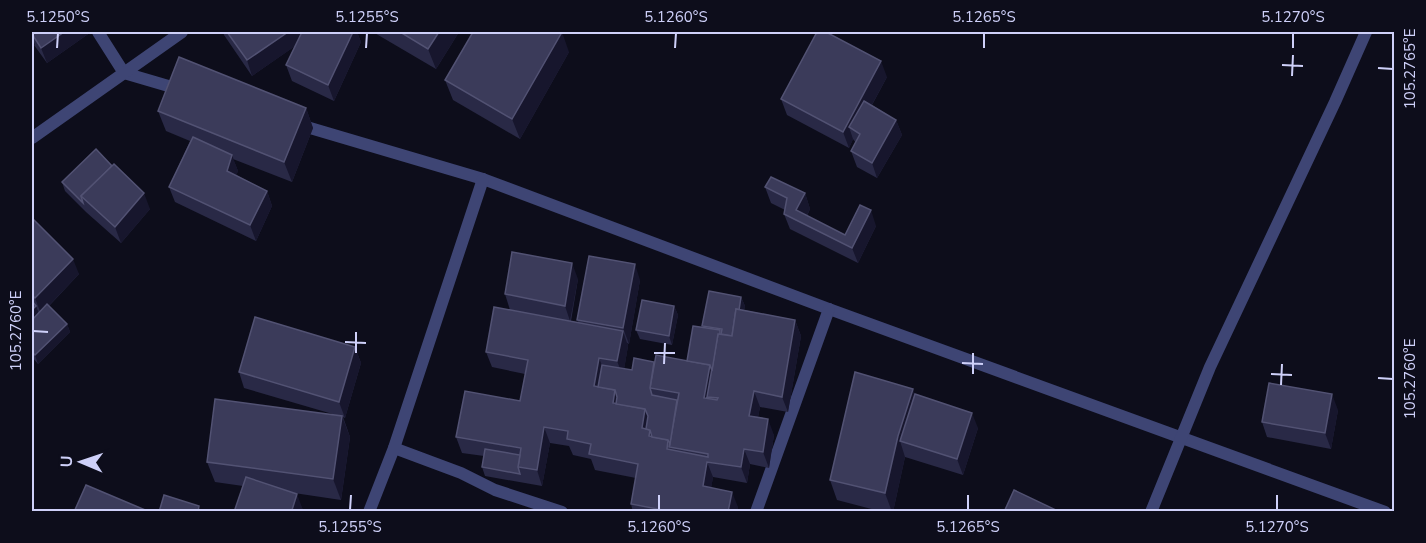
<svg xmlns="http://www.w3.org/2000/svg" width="1426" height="543" viewBox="0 0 1426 543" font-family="'Nunito Sans',sans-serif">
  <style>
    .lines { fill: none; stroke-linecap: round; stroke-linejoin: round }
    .minor { stroke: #3e4574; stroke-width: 12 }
    .tertiary { stroke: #3e4574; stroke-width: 12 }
    .wall { fill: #292946 }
    .shaded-wall { fill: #17162d }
    .building { fill: #3b3b5a; stroke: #525273; stroke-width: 1.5 }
    .ticks { fill: none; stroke: #ced0f9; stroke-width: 2 }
    .neatline { fill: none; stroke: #ced0f9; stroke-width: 2 }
    .ticks-label { font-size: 15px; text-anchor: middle; fill: #ced0f9 }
  </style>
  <rect width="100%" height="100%" fill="#0d0d1b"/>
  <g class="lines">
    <g class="minor">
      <path d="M98,32L124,73L182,90"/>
      <path d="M300,125L483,179L829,309L1385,512"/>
      <path d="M394,448L461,473L495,490L562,512"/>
      <path d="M369,512L394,448L483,179"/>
      <path d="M756,512L829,309"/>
      <path d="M1151,512L1210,367L1335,102L1366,32"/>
    </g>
    <path class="tertiary" d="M32,138L182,32"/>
  </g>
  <g class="wall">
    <path d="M32,32H91L47,63L34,45L32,47Z"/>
    <path d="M223,32H357L361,42L334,101L292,81L286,65L295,46L252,76L224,35Z"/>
    <path d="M373,32H459L436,69Z"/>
    <path d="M569,52L520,139L453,100L445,80Z"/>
    <path d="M887,77L872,105L896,120L902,135L877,178L857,167L851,151L856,143L853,139L849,148L787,115L781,99Z"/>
    <path d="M306,108L313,128L292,182L233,159L238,171L236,175L267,191L272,206L256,241L175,202L169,187L190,141L166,131L158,111Z"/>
    <path d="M62,182L150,209L121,243L86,212L65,191Z"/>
    <path d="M765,187L805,193L810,209L807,216L845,235L876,226L858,263L790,229L784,214L785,210L771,203Z"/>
    <path d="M32,218L79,274L49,306L67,324L70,332L38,364L32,357Z"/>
    <path d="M578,279L571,321L578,322L577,320L640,280L629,344L627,343L628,346L624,369L632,370L654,362L687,361L703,327L702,326L741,297L745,306L744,310L795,320L801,336L788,412L760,407L758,417L774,435L769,468L750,464L747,483L713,477L711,488L738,507L737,512H633L631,504L636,478L595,470L591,459L573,455L569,446L550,443L542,486L485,476L482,467L484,456L462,453L456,437L520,401L525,374L492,367L486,352L510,310L505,294Z"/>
    <path d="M674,306L678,315L672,345L640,339L636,330Z"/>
    <path d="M355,347L361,363L345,418L343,417L350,437L341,500L294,493L303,510V512H234L243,486L215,482L207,462L336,415L244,388L239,372Z"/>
    <path d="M915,394L978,428L963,475L905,457L893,512H883L837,500L830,480Z"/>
    <path d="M1338,410L1331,449L1267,437L1262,422Z"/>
  </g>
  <g class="shaded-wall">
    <path d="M64,32H91L47,63L41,48Z"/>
    <path d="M288,32H305L307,38L252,76L247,60Z"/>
    <path d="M353,32H357L361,42L334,101L328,85Z"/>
    <path d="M439,32H459L436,69L428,49Z"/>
    <path d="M562,32L569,52L520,139L512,119Z"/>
    <path d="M32,36L35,45L32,47Z"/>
    <path d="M881,61L887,77L857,132L849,127L853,139L849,148L843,132Z"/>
    <path d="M306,108L313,128L292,182L284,162Z"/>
    <path d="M896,120L902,135L877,178L872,163Z"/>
    <path d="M232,155L238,171L232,186L227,171Z"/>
    <path d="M267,191L272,206L256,241L250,225Z"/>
    <path d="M144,193L150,209L121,243L115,227Z"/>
    <path d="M805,193L810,209L803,223L796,210Z"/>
    <path d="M871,210L876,226L858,263L852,248Z"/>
    <path d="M73,259L79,274L41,314L35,298Z"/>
    <path d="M572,263L578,279L570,321L565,306Z"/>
    <path d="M635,264L640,280L629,344L623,328Z"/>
    <path d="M741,297L745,306L736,351L733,342Z"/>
    <path d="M36,306L42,321L32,332V310Z"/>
    <path d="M674,306L678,315L672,345L669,336Z"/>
    <path d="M795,320L801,336L788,412L782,397Z"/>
    <path d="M67,324L70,332L38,364L35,355Z"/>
    <path d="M720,330L724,339L707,397L711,407L704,398L710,365Z"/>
    <path d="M623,331L628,346L623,376L617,361Z"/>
    <path d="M355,347L361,363L345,418L339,402Z"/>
    <path d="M599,358L605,373L597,393L594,386Z"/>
    <path d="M913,389L921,410L900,441L905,457L893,512H892L885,493L898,436Z"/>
    <path d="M615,390L621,406L613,403Z"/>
    <path d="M754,391L760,407L755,432L749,416Z"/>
    <path d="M1332,394L1338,410L1331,449L1325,433Z"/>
    <path d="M645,409L651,425L655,444L642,428Z"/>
    <path d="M972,413L978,428L963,475L957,459Z"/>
    <path d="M342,416L350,437L341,500L333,479Z"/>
    <path d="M768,419L774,435L769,468L763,452Z"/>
    <path d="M544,427L550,443L542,486L537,470Z"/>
    <path d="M744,449L750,464L747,483L741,467Z"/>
    <path d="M707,462L713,477L709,502L703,486Z"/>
    <path d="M732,492L738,507L737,512H728Z"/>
    <path d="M297,494L303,510V512H292V510Z"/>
  </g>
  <g class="building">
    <path d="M32,32H64L41,48L32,34Z"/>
    <path d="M227,32H288L247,60Z"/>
    <path d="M302,32H353L328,85L286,65Z"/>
    <path d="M400,32H439L428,49Z"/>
    <path d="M473,32H562L512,119L445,80Z"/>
    <path d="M817,32H826L881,61L843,132L781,99Z"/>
    <path d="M179,57L306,108L284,162L158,111Z"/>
    <path d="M864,101L896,120L872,163L851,151L860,134L849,127Z"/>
    <path d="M193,137L232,155L227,171L267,191L250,225L169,187Z"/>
    <path d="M96,149L112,166L81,196L83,203L62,182Z"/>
    <path d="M114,164L144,193L115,227L81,196Z"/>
    <path d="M771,177L805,193L796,210L845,235L860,205L871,210L852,248L784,214L787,198L765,187Z"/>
    <path d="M32,218L73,259L35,298L32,295Z"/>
    <path d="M512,252L572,263L565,306L505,294Z"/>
    <path d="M589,256L635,264L623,328L577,320Z"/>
    <path d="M709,291L741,297L739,310L736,309L732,336L721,334L722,329L702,326Z"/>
    <path d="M642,300L674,306L669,336L636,330Z"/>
    <path d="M32,301L36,306L32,310Z"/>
    <path d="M47,304L67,324L35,355L32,352V320Z"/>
    <path d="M494,307L623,331L617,361L599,358L594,386L615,390L613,403L645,409L642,428L650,430L649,436L668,440L667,449L708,457V454L669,447L679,393L650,388L656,355L710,365L704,398L717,400L718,398L707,397L718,334L732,336L736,309L795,320L782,397L754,391L749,416L768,419L763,452L744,449L741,467L707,462L703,486L732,492L728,512H662L663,510L631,504L638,464L589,454L591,444L567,439L568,431L544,427L537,470L518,467L521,448L456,437L465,391L520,401L528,360L486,352Z"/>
    <path d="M255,317L355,347L339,402L239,372Z"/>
    <path d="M693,326L720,330V334H718L712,371L710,365L687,361Z"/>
    <path d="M634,358L654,362L650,388L652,395L677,400L670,444L668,440L652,437L650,430L646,429L648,416L645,409L616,404L617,397L615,390L598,387L602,365L632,370Z"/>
    <path d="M855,372L913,389L898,436L885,493L830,480Z"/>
    <path d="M1269,383L1332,394L1325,433L1262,422Z"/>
    <path d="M915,394L972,413L957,459L900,441Z"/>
    <path d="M215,399L342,416L333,479L207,462Z"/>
    <path d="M485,449L520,455L518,467L520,474L482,467Z"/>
    <path d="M246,477L297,494L292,510L296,512H234Z"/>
    <path d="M86,485L145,510L144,512H74Z"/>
    <path d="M1014,490L1060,512H1004Z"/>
    <path d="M164,495L199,506L198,512H159Z"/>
  </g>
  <path class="ticks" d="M57,48L58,33M366,48L367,33M675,48L676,33M984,48V33M1293,48V33M1282,65L1303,66M1378,68L1393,69M1292,76L1293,55M33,331L48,332M345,342L366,343M356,353V332M654,353H675M962,363L983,364M664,364L665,343M973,374V353M1271,374L1292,375M1378,378L1393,379M1281,385L1282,364M350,510L351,495M659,510V495M968,510V495M1277,510V495"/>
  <rect width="1426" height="543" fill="none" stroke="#0d0d1b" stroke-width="66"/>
  <g transform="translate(81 462) rotate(272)" stroke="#0d0d1b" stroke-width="4.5" paint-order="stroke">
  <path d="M0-4.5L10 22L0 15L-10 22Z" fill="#ced0f9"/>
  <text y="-9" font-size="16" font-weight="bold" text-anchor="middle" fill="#ced0f9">U</text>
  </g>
  <rect x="33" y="33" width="1360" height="477" class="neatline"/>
  <g class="ticks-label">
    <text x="58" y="22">5.1250°S</text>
    <text x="367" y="22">5.1255°S</text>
    <text x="676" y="22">5.1260°S</text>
    <text x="984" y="22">5.1265°S</text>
    <text x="1293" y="22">5.1270°S</text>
    <text transform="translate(1410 69) rotate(-90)" y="5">105.2765°E</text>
    <text transform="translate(16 331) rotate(-90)" y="5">105.2760°E</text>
    <text transform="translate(1410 379) rotate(-90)" y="5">105.2760°E</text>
    <text x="350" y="532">5.1255°S</text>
    <text x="659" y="532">5.1260°S</text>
    <text x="968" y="532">5.1265°S</text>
    <text x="1277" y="532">5.1270°S</text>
  </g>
</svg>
